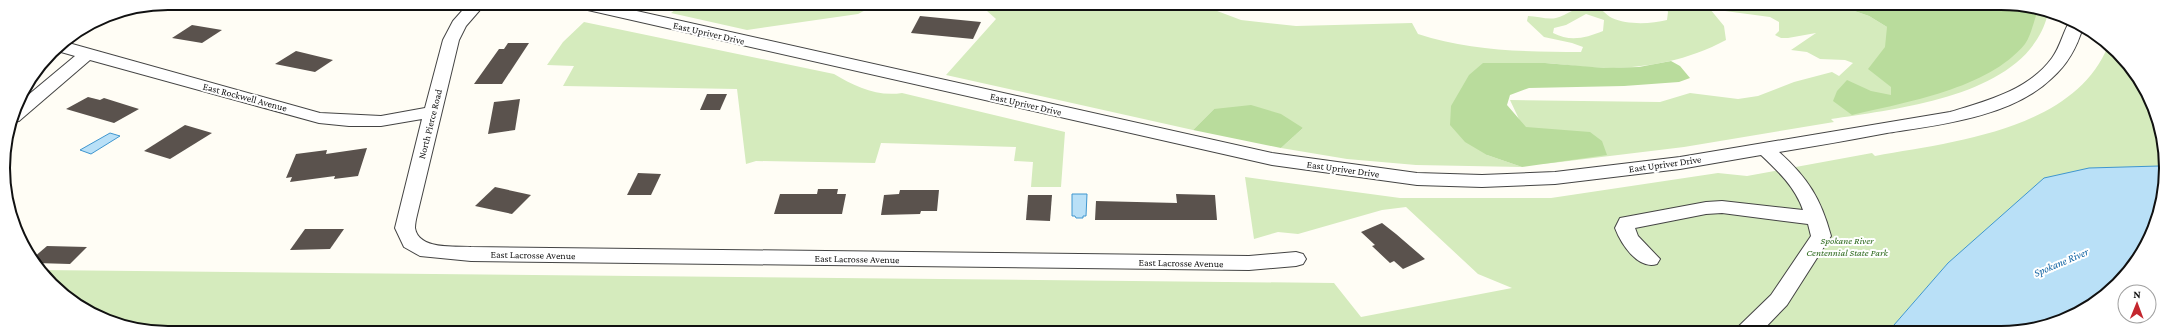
<svg xmlns="http://www.w3.org/2000/svg" width="2169" height="336" viewBox="0 0 2169 336" font-family="'Crimson Pro',serif">
  <style>
    .green { fill: #d5ebbd; fill-rule: evenodd }
    .forest { fill: #b9dc9c }
    .water { fill: #b9e0f7; stroke: #3f96cf }
    .building { fill: #5a524d }
    .lines { fill: none; stroke-linecap: round; stroke-linejoin: round }
    .minor-casing { stroke: #444; stroke-width: 2 }
    .minor { fill: #fff; fill-rule: evenodd }
    .labels { text-anchor: middle; dominant-baseline: central; stroke-width: 4; stroke-linejoin: round; paint-order: stroke }
    .street-label { font-size: 10px; fill: #111; stroke: #fff }
    .park-label { font-size: 10px; font-style: italic; fill: #2f6b1f; stroke: #fff }
    .water-label { font-size: 11px; font-style: italic; fill: #1768a6; stroke: #fff }
    .rim { fill: none; stroke: #111; stroke-width: 2 }
  </style>
  <rect width="100%" height="100%" fill="#fffdf5"/>
  <g class="green">
    <path d="M684,3H879L858,14L747,30L671,13Z"/>
    <path d="M978,3H1196L1241,20L1296,26L1412,23L1418,34C1470,51 1526,52 1581,52L1583,47L1572,43L1544,37L1527,21L1528,16C1537,16 1548,20 1556,18C1568,15 1581,3 1594,6C1602,8 1606,15 1612,18C1627,25 1651,24 1667,20L1668,12L1664,3H1831L1869,16L1887,27V32L2012,3L2048,13C2029,96 1900,108 1831,119L1834,122L1684,147L1552,163L1540,164L1510,100L1660,102L1690,93L1738,99L1758,96L1794,82L1832,72L1839,76L1853,63L1845,60L1820,59L1807,52L1791,50L1816,33L1788,38H1781L1775,35L1779,31V22L1770,17L1710,9L1724,26L1726,40C1689,60 1648,68 1605,68C1585,68 1565,64 1544,63C1524,63 1503,63 1483,63L1487,155L1522,167L1416,165L1347,159L1281,148L1303,128L1214,109L1193,130L946,75L996,19ZM1586,14L1604,20L1603,31C1586,38 1570,42 1553,33L1554,28L1566,25Z"/>
    <path d="M584,22L834,74C854,86 877,97 902,93L1065,132L1061,187H1031L1033,162L1014,161L1016,147L881,143L875,163L756,161L746,164L737,89L563,86L574,66L547,65L563,42Z"/>
    <path d="M2108,46L2125,59L2157,115L2164,164L1948,263L1887,333H157L95,316L44,277L40,270L1334,283L1361,317L1512,288L1478,274L1406,207L1382,210L1298,234L1278,232L1254,239L1245,177L1400,198H1551L1718,173L1747,176L1872,153L1875,156C1953,142 2074,130 2108,46Z"/>
  </g>
  <g class="forest">
    <path d="M1831,3H2012L2038,10C2034,20 2031,36 2025,44C1988,89 1906,102 1852,115L1833,101L1837,91L1847,80L1871,91L1891,95V87L1868,69L1885,47L1887,27L1869,16Z"/>
    <path d="M1671,61L1680,66L1690,78L1679,82L1624,86L1529,88L1510,95L1507,105L1526,127L1590,132L1602,141L1607,155L1522,167L1487,155L1465,142L1450,125L1451,106L1469,75L1483,63H1545L1604,68L1639,67Z"/>
    <path d="M1251,105L1281,114L1303,128L1281,148L1193,130L1214,109Z"/>
  </g>
  <g class="water">
    <path d="M110,133L120,136L91,154L80,150Z"/>
    <path d="M2164,164L2166,179L2153,231L2118,285L2074,316L2012,333H1887L1948,263L2044,178L2089,168L2159,166Z"/>
    <path d="M1072,194H1087L1086,216H1083V218H1076L1075,216H1072Z"/>
  </g>
  <g class="building">
    <path d="M920,16L981,22L973,39L911,33Z"/>
    <path d="M192,25L222,30L202,43L172,38Z"/>
    <path d="M508,43H529L502,84H474L499,49H504Z"/>
    <path d="M296,51L333,60L315,72L275,64Z"/>
    <path d="M707,94H727L720,110H700Z"/>
    <path d="M88,97L100,100L104,98L139,109L114,123L66,109Z"/>
    <path d="M520,99L515,130L488,134L494,102Z"/>
    <path d="M185,125L212,133L170,159L144,151Z"/>
    <path d="M367,148L358,176L334,179L335,176L290,182L292,177L286,178L296,154L327,150L326,154Z"/>
    <path d="M638,173L661,174L651,195H627Z"/>
    <path d="M495,187L531,195L512,214L475,206Z"/>
    <path d="M818,189H838L837,194H846L842,214H774L780,194H817Z"/>
    <path d="M900,190H939L937,211H921L920,214L881,215L884,195L899,194Z"/>
    <path d="M1176,194L1215,195L1217,220H1095L1096,201L1177,203Z"/>
    <path d="M1028,195H1052L1050,221L1026,220Z"/>
    <path d="M1382,223L1396,234L1425,259L1403,269L1394,261L1390,263L1372,246L1375,245L1361,232Z"/>
    <path d="M305,229H344L330,249L290,250Z"/>
    <path d="M47,246L87,247L70,264L36,263L33,258Z"/>
  </g>
  <g class="lines">
    <defs>
      <g id="minor">
        <path d="M469,3H486L466,26L459,40L417,215C416,219 415,224 415,228C418,250 455,246 471,247L1249,256L1296,252L1303,254L1306,259L1303,264L1296,266L1249,270L471,261L420,256L404,247L395,228L422,119L381,126H349L319,123L90,60L19,121L12,122L15,106L75,56L54,50L65,42L320,113L381,116L425,108L443,40L453,21Z"/>
        <path d="M571,3H601L1272,153L1417,173L1482,175L1555,172L1680,157L1950,112C1986,101 2029,90 2052,58C2061,46 2063,31 2071,19L2083,27C2077,47 2068,64 2052,78C2012,117 1939,125 1887,133C1851,140 1815,146 1779,152C1808,178 1821,199 1831,236L1787,305L1760,333H1735L1738,327L1771,295L1811,236L1808,224L1722,213L1706,214L1635,228L1638,236L1660,259L1657,264C1638,270 1621,244 1615,228L1620,218L1706,202L1722,201L1803,210C1795,187 1778,171 1761,155L1680,169L1555,184L1482,187L1417,185L1272,165L579,8L573,6Z"/>
      </g>
    </defs>
    <use href="#minor" class="minor-casing"/>
    <use href="#minor" class="minor"/>
  </g>
  <g class="labels">
    <g class="street-label">
      <text transform="translate(709 33) rotate(13)">East Upriver Drive</text>
      <text transform="translate(245 97) rotate(15)">East Rockwell Avenue</text>
      <text transform="translate(1026 104) rotate(13)">East Upriver Drive</text>
      <text transform="translate(430 124) rotate(-76)">North Pierce Road</text>
      <text transform="translate(1665 164) rotate(-8)">East Upriver Drive</text>
      <text transform="translate(1343 169) rotate(8)">East Upriver Drive</text>
      <text transform="translate(533 255) rotate(1)">East Lacrosse Avenue</text>
      <text transform="translate(857 259) rotate(1)">East Lacrosse Avenue</text>
      <text transform="translate(1181 263) rotate(1)">East Lacrosse Avenue</text>
    </g>
    <g class="park-label">
      <text x="1847" y="240">Spokane River<tspan x="1847" dy="12">Centennial State Park</tspan></text>
    </g>
    <g class="water-label">
      <text transform="translate(2061 262) rotate(-23)">Spokane River</text>
    </g>
  </g>
  <path d="M0 0H2169V336H0ZM168 10H2001A158 158 0 0 1 2159 168V168A158 158 0 0 1 2001 326H168A158 158 0 0 1 10 168V168A158 158 0 0 1 168 10Z" fill="#fff" fill-rule="evenodd"/>
  <path class="rim" d="M168 10H2001A158 158 0 0 1 2159 168V168A158 158 0 0 1 2001 326H168A158 158 0 0 1 10 168V168A158 158 0 0 1 168 10Z"/>
  <g transform="translate(2137 304) rotate(1)"><circle r="19" fill="#ffffff" stroke="#a0a0a0"/>
  <path d="M0-3L7 15L0 10L-7 15Z" fill="#c4262e"/>
  <text y="-6" font-size="11" font-weight="bold" text-anchor="middle" fill="#111111">N</text>
  </g>
</svg>
